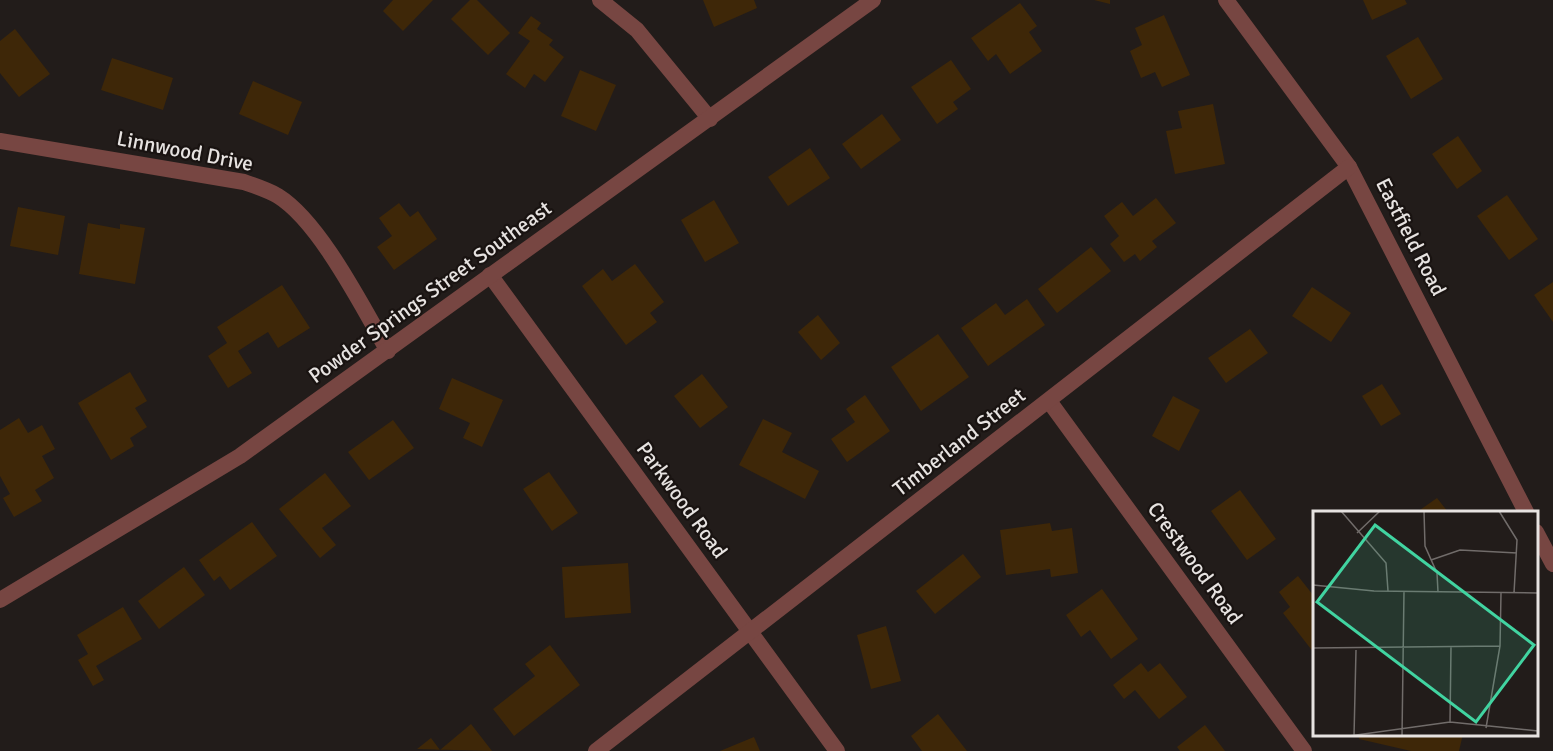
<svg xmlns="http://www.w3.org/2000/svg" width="1553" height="751" viewBox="0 0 1553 751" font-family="Signika,sans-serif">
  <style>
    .building { fill: #3e2708 }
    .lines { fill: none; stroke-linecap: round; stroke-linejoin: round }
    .minor { stroke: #774642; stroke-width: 16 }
    .tertiary { stroke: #774642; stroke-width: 16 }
    .labels { text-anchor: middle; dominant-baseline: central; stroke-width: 4.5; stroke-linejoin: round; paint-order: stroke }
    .street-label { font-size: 21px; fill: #e7e3e1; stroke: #191311 }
    .inset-road { fill: none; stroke: #716c6a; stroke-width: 1.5 }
    .view { fill: #41d4a1; fill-opacity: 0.15; stroke: #41d4a1; stroke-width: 3 }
    .inset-edge { fill: none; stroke: #e7e3e1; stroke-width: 3 }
  </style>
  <rect width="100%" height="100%" fill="#221c1a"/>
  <g class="building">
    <path d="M393,0H433L403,31L383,11Z"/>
    <path d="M470,0H477L510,33L488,55L451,19Z"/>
    <path d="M703,0H754L757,8L714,27Z"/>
    <path d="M1094,0H1110V4Z"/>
    <path d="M1363,0H1405L1407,4L1372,20Z"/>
    <path d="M1020,3L1037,26L1029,32L1042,51L1010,74L996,54L988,61L971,38Z"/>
    <path d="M1164,15L1190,75L1162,87L1155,72L1141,78L1130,51L1142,45L1135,28Z"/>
    <path d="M531,16L541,23L537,29L553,40L549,45L564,57L545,82L534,74L525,88L506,74L530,41L518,33Z"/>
    <path d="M15,29L50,74L19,97L0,73V41Z"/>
    <path d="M1418,37L1443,79L1411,99L1386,56Z"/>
    <path d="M112,58L173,78L163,110L101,90Z"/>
    <path d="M951,60L971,89L953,102L958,109L937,124L911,87Z"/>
    <path d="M580,70L616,85L596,131L561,116Z"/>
    <path d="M253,81L302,102L288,135L239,114Z"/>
    <path d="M1213,104L1225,164L1175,174L1166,131L1182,128L1178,111Z"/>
    <path d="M882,114L901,140L861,169L842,144Z"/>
    <path d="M1458,136L1482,171L1457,189L1432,154Z"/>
    <path d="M810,148L830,178L788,206L768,177Z"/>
    <path d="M1507,195L1538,239L1509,260L1477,216Z"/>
    <path d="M1156,198L1176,223L1152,241L1157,247L1140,261L1135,254L1124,262L1110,244L1119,236L1104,216L1122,202L1133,216Z"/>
    <path d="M714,200L739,243L705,262L681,220Z"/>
    <path d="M399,203L410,217L418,211L437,239L394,270L377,247L392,236L379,218Z"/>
    <path d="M18,207L65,216L58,255L10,246Z"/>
    <path d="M88,223L120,229V224L145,228L135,284L79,274Z"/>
    <path d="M1091,247L1111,271L1057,313L1038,289Z"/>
    <path d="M635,264L664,302L650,313L657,322L626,345L582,286L603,269L612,281Z"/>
    <path d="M1553,282V322L1534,295Z"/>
    <path d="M282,285L310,328L278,348L268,332L238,351L252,373L228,388L208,356L227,343L217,327Z"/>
    <path d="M1312,287L1351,313L1331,342L1292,316Z"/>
    <path d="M1027,299L1045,325L988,366L961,328L996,303L1005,315Z"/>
    <path d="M818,315L840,343L821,360L798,332Z"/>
    <path d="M1250,329L1268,353L1226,383L1208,358Z"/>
    <path d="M938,334L969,377L921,411L891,367Z"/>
    <path d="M130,372L147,401L135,408L147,427L130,438L134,446L111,460L78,403Z"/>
    <path d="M702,374L728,407L700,428L674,396Z"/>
    <path d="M452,378L503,400L482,447L463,438L470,423L439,409Z"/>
    <path d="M1382,384L1401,414L1381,426L1362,396Z"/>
    <path d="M865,395L890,431L847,462L831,439L855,422L846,409Z"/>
    <path d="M1173,396L1200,410L1179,451L1152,436Z"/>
    <path d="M19,418L28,433L42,425L55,449L42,456L54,478L35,490L42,501L14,517L3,498L10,494L0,476V430Z"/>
    <path d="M763,419L792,433L782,452L819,471L805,499L739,465Z"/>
    <path d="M393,420L414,448L369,480L348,452Z"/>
    <path d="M549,472L578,513L552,531L523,489Z"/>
    <path d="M325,473L351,506L322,528L336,545L320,558L279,509Z"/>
    <path d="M1240,490L1276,539L1247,560L1211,511Z"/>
    <path d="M1437,498L1448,512H1417Z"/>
    <path d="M252,522L277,556L230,590L220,576L214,581L199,560Z"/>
    <path d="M1050,523L1052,531L1072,528L1078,573L1051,577L1050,569L1006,575L1000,530Z"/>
    <path d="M963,554L981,577L935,614L916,591Z"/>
    <path d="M628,563L631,613L565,618L562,567Z"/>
    <path d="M184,567L205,595L159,629L138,601Z"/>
    <path d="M1298,576L1313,595L1314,594V653L1283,613L1290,607L1279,592Z"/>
    <path d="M1102,589L1138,639L1111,659L1090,630L1081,637L1066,615Z"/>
    <path d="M123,607L142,639L96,666L104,680L93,686L78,660L88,654L77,635Z"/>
    <path d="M886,626L901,681L871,689L857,635Z"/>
    <path d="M550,645L580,685L514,736L493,709L535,676L525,664Z"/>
    <path d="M1141,663L1148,672L1160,663L1187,697L1159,719L1135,690L1124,699L1113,685Z"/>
    <path d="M938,714L967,751H922L911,736Z"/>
    <path d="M471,724L492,751L417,749L431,738L440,750Z"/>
    <path d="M1205,725L1225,751H1180L1177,747Z"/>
    <path d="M1360,734H1463L1459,751H1411L1359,739Z"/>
    <path d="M754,737L760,751H720Z"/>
  </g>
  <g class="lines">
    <g class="minor">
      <path d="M600,0L637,30L710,119"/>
      <path d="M1226,0L1349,167L1526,512"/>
      <path d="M0,141L244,182C255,186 268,190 278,196C320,222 363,308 388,351"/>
      <path d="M490,275L837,751"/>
      <path d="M1049,401L1304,751"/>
      <path d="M1536,532L1553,564"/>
      <path d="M596,751L1349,167"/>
    </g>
    <path class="tertiary" d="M0,600L240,456L873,0"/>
  </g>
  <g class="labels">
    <g class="street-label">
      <text transform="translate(185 151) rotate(11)">Linnwood Drive</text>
      <text transform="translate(1411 237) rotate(63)">Eastfield Road</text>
      <text transform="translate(430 292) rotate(-36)">Powder Springs Street Southeast</text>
      <text transform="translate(959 442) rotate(-38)">Timberland Street</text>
      <text transform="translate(682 500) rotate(54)">Parkwood Road</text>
      <text transform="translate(1195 563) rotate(54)">Crestwood Road</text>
    </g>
  </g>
  <g transform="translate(1313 511)">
    <rect width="225" height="225" fill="#221c1a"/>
    <path class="inset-road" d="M28,0L73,52L75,80M111,0L112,35L124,62L125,81M186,0L204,29L201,82M44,22L67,0M118,49L147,39L204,42M0,74L61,80L225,82M0,137L187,135M137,211L138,136M173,217L187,135L188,82M36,225L137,211L225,220M41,225L43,139M89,225L91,80"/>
    <path class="view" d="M62,14L221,134L163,211L4,91Z"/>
    <rect width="225" height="225" class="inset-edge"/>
  </g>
</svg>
